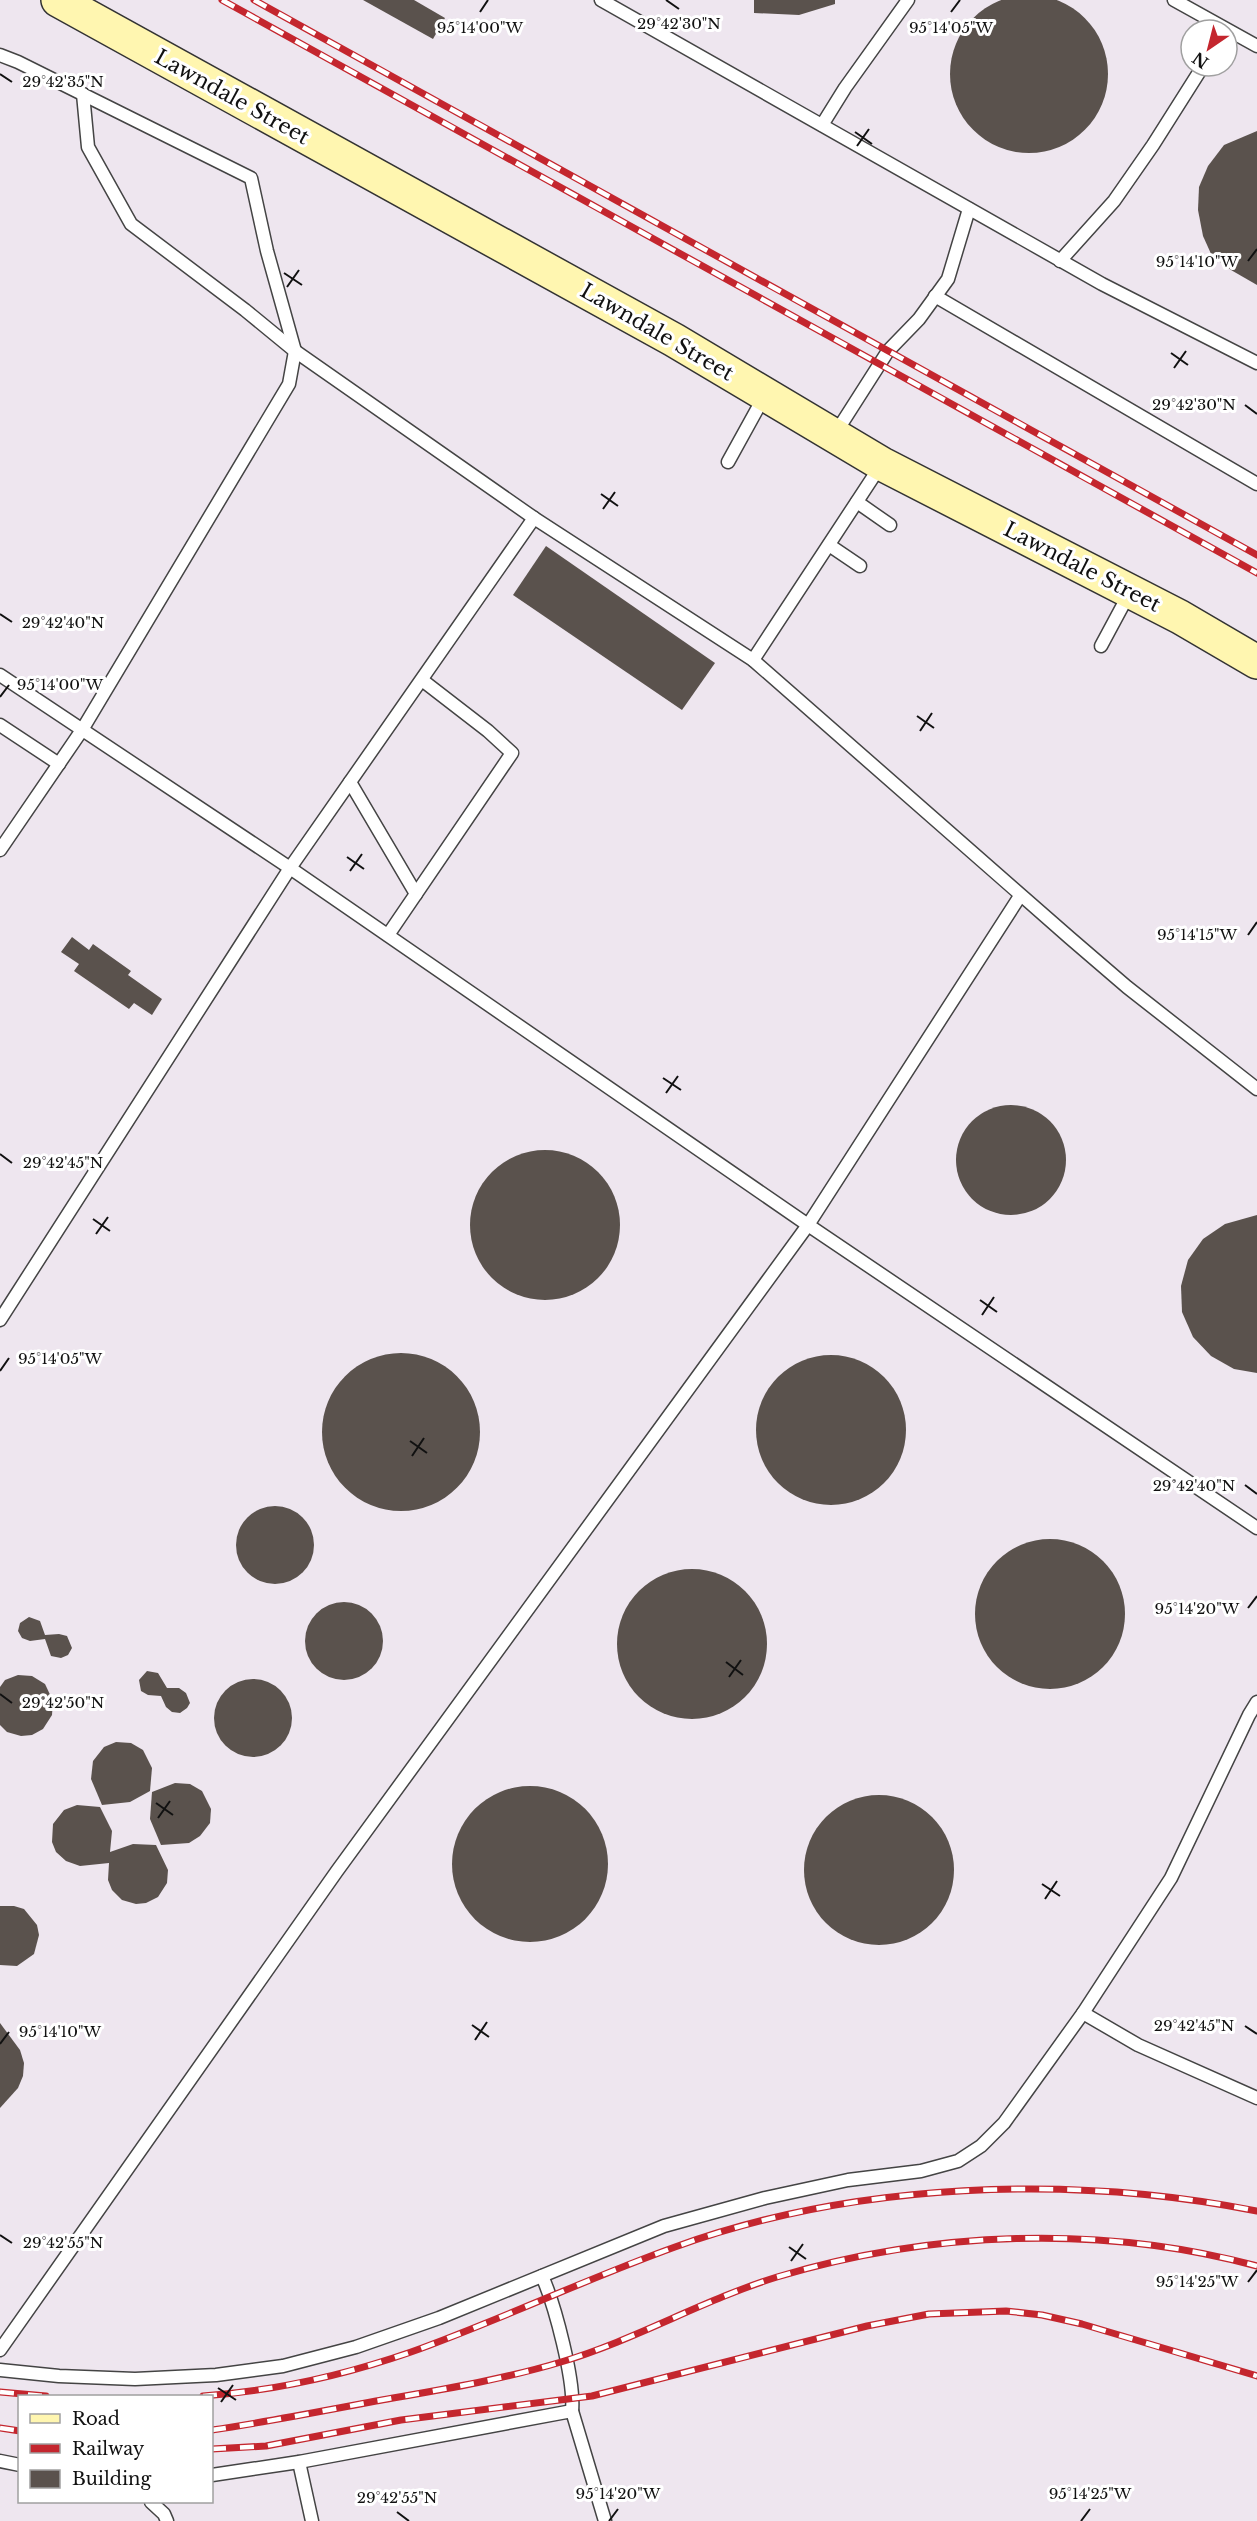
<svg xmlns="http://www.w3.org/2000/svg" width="1257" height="2521" viewBox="0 0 1257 2521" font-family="'Libre Baskerville',serif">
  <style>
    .industrial { fill: #eee6ef; fill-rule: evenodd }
    .building { fill: #5a524d }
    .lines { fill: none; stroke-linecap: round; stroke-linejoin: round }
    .service-casing { stroke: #444; stroke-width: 15 }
    .secondary-casing { stroke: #333; stroke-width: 36 }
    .service { stroke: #fff; stroke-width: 12 }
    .secondary { stroke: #fff6b0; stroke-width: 33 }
    .rail-casing { stroke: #c4262e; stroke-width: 7 }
    .rail { stroke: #fff; stroke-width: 4.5; stroke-dasharray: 14; stroke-linecap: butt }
    .ticks { fill: none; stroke: #111; stroke-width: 2 }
    .labels { text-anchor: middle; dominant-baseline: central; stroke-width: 6; stroke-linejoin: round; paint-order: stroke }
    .street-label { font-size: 21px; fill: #111; stroke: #fff }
    .ticks-label { font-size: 15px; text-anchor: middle; fill: #111; stroke: #fff; stroke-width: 6; stroke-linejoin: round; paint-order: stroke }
  </style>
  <rect width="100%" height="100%" fill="#fffdf5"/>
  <path class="industrial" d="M0,0H1257V2521H0ZM1191,30H1227V66H1191ZM20,2396H212V2502H20Z"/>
  <g class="building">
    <circle cx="1029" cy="74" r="79"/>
    <path d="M363,0H414L445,18L433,39Z"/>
    <path d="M754,0H835V4L799,15L754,13Z"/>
    <path d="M1257,131V285L1231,270L1212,256L1203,236L1198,210L1199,187L1208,166L1224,145Z"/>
    <path d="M546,546L715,663L682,710L513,595Z"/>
    <path d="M72,937L89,950L93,944L131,971L128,975L162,999L152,1015L134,1003L129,1009L74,971L79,964L61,952Z"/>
    <circle cx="1011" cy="1160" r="55"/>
    <circle cx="545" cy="1225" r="75"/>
    <path d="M1257,1215V1373L1234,1369L1211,1356L1193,1337L1182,1312L1181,1286L1188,1260L1203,1239L1225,1224Z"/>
    <circle cx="401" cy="1432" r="79"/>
    <circle cx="831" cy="1430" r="75"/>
    <circle cx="275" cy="1545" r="39"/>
    <circle cx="1050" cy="1614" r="75"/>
    <circle cx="692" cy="1644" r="75"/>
    <circle cx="344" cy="1641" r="39"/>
    <path d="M29,1617L40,1621L45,1635L59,1634L67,1636L72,1648L68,1655L61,1658L51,1656L45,1639L30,1641L22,1638L18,1631L20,1623Z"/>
    <path d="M147,1671L158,1673L167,1688H179L186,1693L190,1703L187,1708L180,1713L172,1712L166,1707L161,1696L148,1695L141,1691L139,1680Z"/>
    <path d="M18,1675L32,1676L45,1684L53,1701L52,1715L43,1729L32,1735L21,1736L7,1732L0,1725V1687L5,1680Z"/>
    <circle cx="253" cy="1718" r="39"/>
    <path d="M116,1742L131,1743L143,1750L152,1768L150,1791L130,1802L102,1805L91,1779L93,1761L104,1747Z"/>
    <path d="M175,1783L190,1784L202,1791L211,1809L210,1823L200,1836L189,1843L161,1845L150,1819L152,1792Z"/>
    <circle cx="530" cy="1864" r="78"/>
    <circle cx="879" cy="1870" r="75"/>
    <path d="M77,1805L100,1807L112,1831L110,1852L133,1844L156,1845L168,1870L167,1883L158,1897L146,1903L136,1904L122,1900L112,1890L108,1880L109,1863L80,1866L66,1861L56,1852L52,1842L53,1824L64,1810Z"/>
    <path d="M0,1906H14L24,1909L37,1925L39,1935L34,1954L17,1966L0,1965Z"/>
    <path d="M0,2023L20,2050L24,2063L23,2076L18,2088L0,2108Z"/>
  </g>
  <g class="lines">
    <defs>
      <g id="service">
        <path d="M601,0L1102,284L1257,363"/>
        <path d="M1174,0L1257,46"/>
        <path d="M0,55L18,62L251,178L267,251L295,351L289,384L82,730L0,850"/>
        <path d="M83,94L88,147L131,224L245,310L295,351L534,518L753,660L1070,938L1127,987L1257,1089"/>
        <path d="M822,125L845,88L908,0"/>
        <path d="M1060,261L1114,201L1153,145L1203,66"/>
        <path d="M935,296L1257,484"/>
        <path d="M835,434L888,351L919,319L948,279L969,209"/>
        <path d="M728,462L765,395"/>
        <path d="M857,502L890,525"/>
        <path d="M829,545L860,566"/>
        <path d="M1101,646L1130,592"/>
        <path d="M753,660L881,465"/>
        <path d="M0,675L290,868L808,1225L1257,1528"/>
        <path d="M0,725L59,764"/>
        <path d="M350,782L416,894"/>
        <path d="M388,935L512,753L488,731L422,680"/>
        <path d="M0,1320L290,868L534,518"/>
        <path d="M1083,2013L1138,2045L1257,2098"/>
        <path d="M542,2276C555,2305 575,2381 572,2411"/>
        <path d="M0,2350L337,1871L808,1225L1020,896"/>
        <path d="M0,2370L59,2376L135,2379L216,2375L283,2366L356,2347L439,2318L664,2226L765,2198L848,2180L921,2171L958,2161L981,2146L1004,2123L1083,2013L1171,1878L1249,1715L1257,1702"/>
        <path d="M0,2461L20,2465"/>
        <path d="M299,2462L312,2521"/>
        <path d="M212,2475L299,2462L572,2411L605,2521"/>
        <path d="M151,2502L164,2514L167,2521"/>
      </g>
      <path id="secondary" d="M58,0L674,340L882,464L1180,617L1257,662"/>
    </defs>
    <use href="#service" class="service-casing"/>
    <use href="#secondary" class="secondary-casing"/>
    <use href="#service" class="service"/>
    <use href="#secondary" class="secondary"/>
    <defs>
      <g id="rail">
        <path d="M222,0L1257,573"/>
        <path d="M254,0L1257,555"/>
        <path d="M0,2392L46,2396"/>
        <path d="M203,2396C273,2391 345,2375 411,2352C500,2320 586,2279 675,2247C854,2182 1072,2174 1257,2211"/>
        <path d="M0,2428L20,2431"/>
        <path d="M212,2430C267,2422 322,2411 376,2401C439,2390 501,2380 561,2362C635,2340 703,2300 777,2277C930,2231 1102,2224 1257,2266"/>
        <path d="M212,2449L266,2446L401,2420L592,2396L867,2326L929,2314L1006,2311L1042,2315L1082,2324L1257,2376"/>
      </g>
    </defs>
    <use href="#rail" class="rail-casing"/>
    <use href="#rail" class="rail"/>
  </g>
  <path class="ticks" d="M666,0L679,9M480,12L488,0M951,12L960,0M0,74L12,82M855,132L872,144M857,146L869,129M1248,261L1257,249M284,273L302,285M287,287L299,270M1171,353L1188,365M1174,368L1186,351M1245,405L1257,414M601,494L618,506M603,509L615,492M0,614L12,622M0,697L9,685M917,716L934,728M920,731L932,713M347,857L364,869M350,871L362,854M1248,935L1257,922M663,1078L681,1090M666,1093L678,1076M0,1154L12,1163M93,1219L110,1231M96,1234L108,1217M980,1300L997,1312M982,1315L994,1297M0,1371L9,1358M410,1441L427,1453M412,1456L424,1438M1245,1485L1257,1494M1248,1608L1257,1596M726,1662L743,1675M729,1677L741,1660M0,1694L12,1703M156,1803L173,1815M158,1818L170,1801M1042,1884L1060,1896M1045,1899L1057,1881M472,2025L489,2037M1245,2026L1257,2034M475,2040L487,2022M0,2044L9,2032M0,2235L12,2243M789,2247L806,2259M791,2261L803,2244M1248,2282L1257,2270M218,2388L236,2400M221,2402L233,2385M397,2512L409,2521M609,2521L618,2509M1081,2521L1090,2509"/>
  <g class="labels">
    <g class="street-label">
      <text transform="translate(232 97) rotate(29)">Lawndale Street</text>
      <text transform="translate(657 332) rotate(30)">Lawndale Street</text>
      <text transform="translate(1082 567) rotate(27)">Lawndale Street</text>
    </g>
  </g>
  <g class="ticks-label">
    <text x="679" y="29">29°42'30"N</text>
    <text x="480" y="33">95°14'00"W</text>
    <text x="951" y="33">95°14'05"W</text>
    <text x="63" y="87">29°42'35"N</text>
    <text x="1197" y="267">95°14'10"W</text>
    <text x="1194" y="410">29°42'30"N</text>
    <text x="63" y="628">29°42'40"N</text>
    <text x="60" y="690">95°14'00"W</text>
    <text x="1197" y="940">95°14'15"W</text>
    <text x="63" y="1168">29°42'45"N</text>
    <text x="60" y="1364">95°14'05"W</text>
    <text x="1194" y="1491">29°42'40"N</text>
    <text x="1197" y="1614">95°14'20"W</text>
    <text x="63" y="1708">29°42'50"N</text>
    <text x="1194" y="2031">29°42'45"N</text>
    <text x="60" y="2037">95°14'10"W</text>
    <text x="63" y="2248">29°42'55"N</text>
    <text x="1197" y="2287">95°14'25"W</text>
    <text x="618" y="2499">95°14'20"W</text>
    <text x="1090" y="2499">95°14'25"W</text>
    <text x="397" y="2503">29°42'55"N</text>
  </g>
  <rect x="18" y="2395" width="195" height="108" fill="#ffffff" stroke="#a0a0a0" stroke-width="1.5"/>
  <rect x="30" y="2414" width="30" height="9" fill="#fff6b0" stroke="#a0a0a0" stroke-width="1.5"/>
  <text x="72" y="2425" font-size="18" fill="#111111">Road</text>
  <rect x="30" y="2444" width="30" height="9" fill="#c4262e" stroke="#a0a0a0" stroke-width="1.5"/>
  <text x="72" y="2455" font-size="18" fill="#111111">Railway</text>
  <rect x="30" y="2470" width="30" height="18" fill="#5a524d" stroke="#a0a0a0" stroke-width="1.5"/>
  <text x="72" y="2485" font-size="18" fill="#111111">Building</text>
  <g transform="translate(1209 48) rotate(215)"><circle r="28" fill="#ffffff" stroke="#a0a0a0" stroke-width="1.5"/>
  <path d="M0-4.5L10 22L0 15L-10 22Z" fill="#c4262e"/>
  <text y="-9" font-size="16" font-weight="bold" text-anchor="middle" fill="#111111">N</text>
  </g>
</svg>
